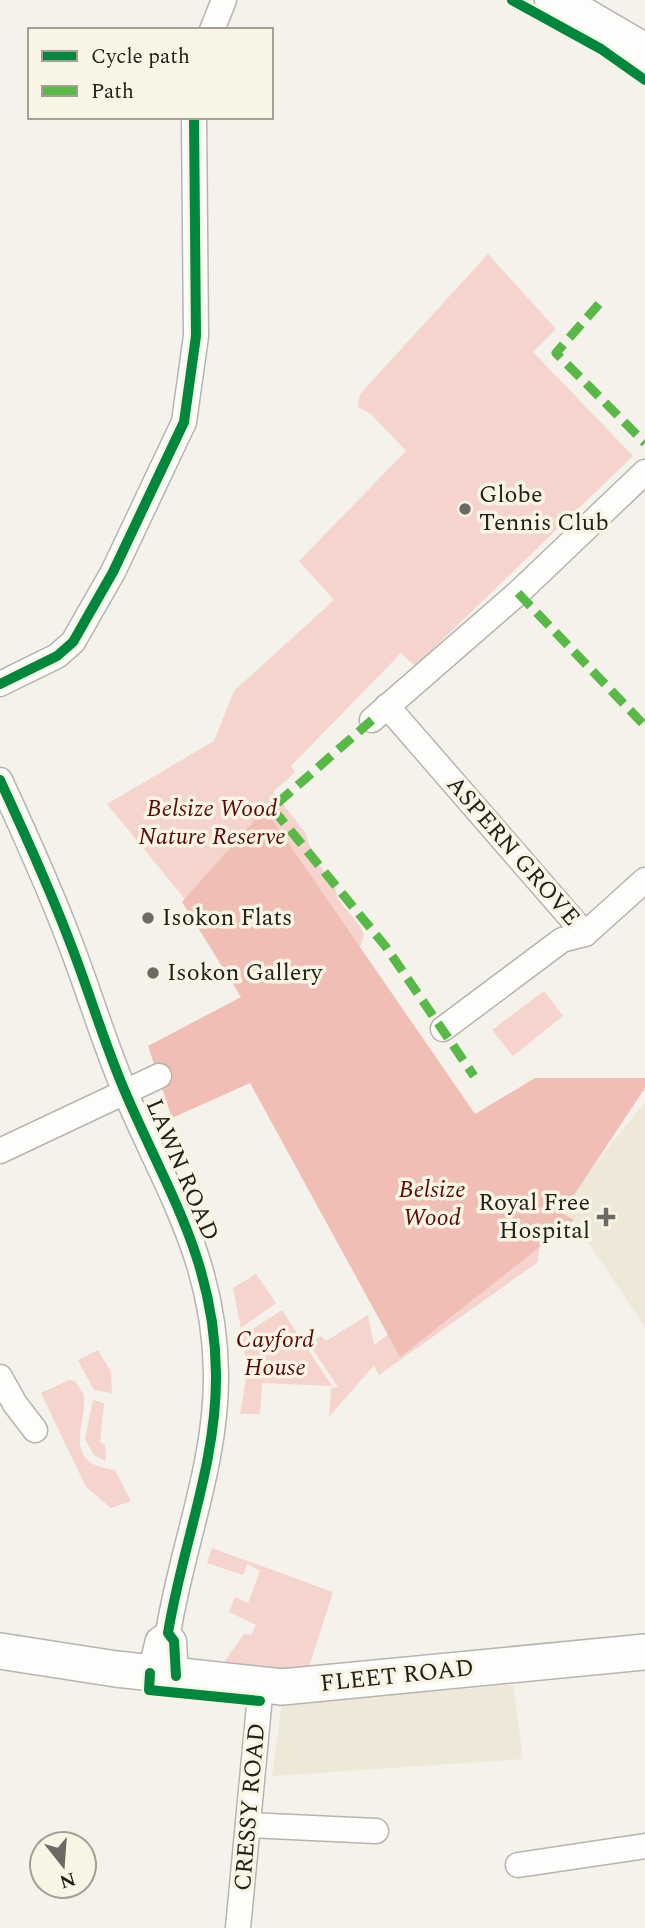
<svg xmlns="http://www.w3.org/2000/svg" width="645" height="1928" viewBox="0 0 645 1928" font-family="Spectral,serif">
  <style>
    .built { fill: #ede8d8 }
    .green { fill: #f4d4cd }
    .forest { fill: #f1beb6 }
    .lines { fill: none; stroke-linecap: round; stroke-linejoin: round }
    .street-casing { stroke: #b5b4ae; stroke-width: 27 }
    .secondary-casing { stroke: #b5b4ae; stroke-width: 38 }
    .primary-casing { stroke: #b5b4ae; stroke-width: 41 }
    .street { stroke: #fdfdfc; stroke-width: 24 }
    .secondary { stroke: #fdfdfc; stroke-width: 35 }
    .primary { stroke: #fdfdfc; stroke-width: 38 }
    .quiet { stroke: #58b947; stroke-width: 9; stroke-dasharray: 18 9; stroke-linecap: butt }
    .cycleway-casing { stroke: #f9f5e5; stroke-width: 15 }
    .cycleway { stroke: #00873e; stroke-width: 10 }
    .poi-dot { fill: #6c6a64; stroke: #f9f5e5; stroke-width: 2.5 }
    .labels { text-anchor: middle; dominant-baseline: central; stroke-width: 7; stroke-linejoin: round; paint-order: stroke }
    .poi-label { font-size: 24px; fill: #23211c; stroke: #f9f5e5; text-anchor: start }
    .park-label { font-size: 24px; font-style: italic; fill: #5c090d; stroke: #f9f5e5 }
    .street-label { font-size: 24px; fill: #23211c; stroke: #f9f5e5 }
  </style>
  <rect width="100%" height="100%" fill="#f4f2ea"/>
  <g class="built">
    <path d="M645,1102V1327L574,1221L562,1213L567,1199Z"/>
    <path d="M513,1685L523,1759L272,1776L282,1704Z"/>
  </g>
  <g class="green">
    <path d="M488,254L556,329L533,352L633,456L415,666L401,653L291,766L295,772L273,792L305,832L314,859L334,884L338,899L360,926L364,935L358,953L251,1002L216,937L107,804L214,741L234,691L334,600L299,561L406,451L371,414L358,407L360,394Z"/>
    <path d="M544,991L563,1016L513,1056L492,1030Z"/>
    <path d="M541,1224L538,1262L379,1375L374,1365L329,1417L331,1388L338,1387L309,1344L321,1336L326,1341L368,1315L374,1345Z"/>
    <path d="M256,1274L276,1303L241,1328L233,1288Z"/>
    <path d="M282,1310L332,1386L262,1383L260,1414H240L247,1373L243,1335Z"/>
    <path d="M98,1350L111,1372L112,1393L94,1390L78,1360Z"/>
    <path d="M69,1380L75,1381L84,1395C87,1426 60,1463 115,1470L131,1501L111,1508L86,1487L41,1393Z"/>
    <path d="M93,1400L104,1403L100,1442L105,1445L106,1461L94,1455L85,1439Z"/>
    <path d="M212,1548L333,1592L308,1670L288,1671L224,1662L244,1634L251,1635L256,1625L229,1612L235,1597L248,1603L260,1571L247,1564L243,1575L207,1563Z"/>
  </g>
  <path class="forest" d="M265,809L475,1114L535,1078H645V1088L562,1213L574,1220L400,1357L250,1083L172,1118L148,1046L241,997L182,902Z"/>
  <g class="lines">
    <defs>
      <g id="street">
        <path d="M212,30L224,0"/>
        <path d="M0,684L57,656L73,642L113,572L184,422L196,336L194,117"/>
        <path d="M387,706L585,934"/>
        <path d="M372,720L518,593L645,472"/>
        <path d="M0,780C25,834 50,889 71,945C90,994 105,1046 126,1094C168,1192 215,1262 216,1374C217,1463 182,1546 168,1633L174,1641L176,1676"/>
        <path d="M443,1029L562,940L585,934L645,880"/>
        <path d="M0,1151L159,1076"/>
        <path d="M0,1377L15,1404L35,1430"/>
        <path d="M150,1673L158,1640L168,1633"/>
        <path d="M248,1825L376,1831"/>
        <path d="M518,1865L645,1846"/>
        <path d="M238,1928L261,1685"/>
      </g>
      <path id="secondary" d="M0,1651L116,1669L282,1687L645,1652"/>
      <path id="primary" d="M554,0L645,53"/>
    </defs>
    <use href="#street" class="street-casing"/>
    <use href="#secondary" class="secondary-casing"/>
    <use href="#primary" class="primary-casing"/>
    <use href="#street" class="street"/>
    <use href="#secondary" class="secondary"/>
    <use href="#primary" class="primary"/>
    <g class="quiet">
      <path d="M599,304L556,353L645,443"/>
      <path d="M518,593L645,726"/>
      <path d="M372,720L272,808L386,947L474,1076"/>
    </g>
    <defs>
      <g id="cycleway">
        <path d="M512,0L601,49L645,80"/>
        <path d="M0,684L57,656L73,642L113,572L184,422L196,336L194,117"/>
        <path d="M0,780C25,834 50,889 71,945C90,994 105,1046 126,1094C168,1192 215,1262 216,1374C217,1463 182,1546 168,1633L174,1641L176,1676"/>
        <path d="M150,1673L149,1690L260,1701"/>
      </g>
    </defs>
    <use href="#cycleway" class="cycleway-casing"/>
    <use href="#cycleway" class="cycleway"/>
  </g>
  <g class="poi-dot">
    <circle cx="465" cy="509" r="7"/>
    <circle cx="148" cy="918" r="7"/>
    <circle cx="153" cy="973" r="7"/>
    <path d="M602.5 1206.5h7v7h7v7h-7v7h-7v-7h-7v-7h7z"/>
  </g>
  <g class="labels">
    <g class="poi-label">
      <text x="479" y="495">Globe<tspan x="479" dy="28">Tennis Club</tspan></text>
      <text x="162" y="918">Isokon Flats</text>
      <text x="167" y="973">Isokon Gallery</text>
      <text x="590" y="1203" text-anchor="end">Royal Free<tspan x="590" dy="28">Hospital</tspan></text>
    </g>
    <g class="park-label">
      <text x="212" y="809">Belsize Wood<tspan x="212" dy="28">Nature Reserve</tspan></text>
      <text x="432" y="1190">Belsize<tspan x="432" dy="28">Wood</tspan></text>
      <text x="275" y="1340">Cayford<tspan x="275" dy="28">House</tspan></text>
    </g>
    <g class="street-label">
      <text transform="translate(513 851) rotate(49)">ASPERN GROVE</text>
      <text transform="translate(182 1170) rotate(67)">LAWN ROAD</text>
      <text transform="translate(397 1676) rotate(-6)">FLEET ROAD</text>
      <text transform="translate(250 1807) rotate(-85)">CRESSY ROAD</text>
    </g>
  </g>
  <rect x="28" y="28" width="245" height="91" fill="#f9f5e5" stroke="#a3a095" stroke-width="2"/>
  <rect x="42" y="51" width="35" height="10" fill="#00873e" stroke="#a3a095" stroke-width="2"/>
  <text x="91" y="63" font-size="21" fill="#23211c">Cycle path</text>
  <rect x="42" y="86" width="35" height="10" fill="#58b947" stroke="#a3a095" stroke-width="2"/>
  <text x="91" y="98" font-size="21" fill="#23211c">Path</text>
  <g transform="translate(63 1865) rotate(163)"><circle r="33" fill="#f9f5e5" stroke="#a3a095" stroke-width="2"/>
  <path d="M0-5L12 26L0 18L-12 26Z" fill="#6c6a64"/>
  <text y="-10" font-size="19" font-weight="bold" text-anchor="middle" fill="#23211c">N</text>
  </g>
</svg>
